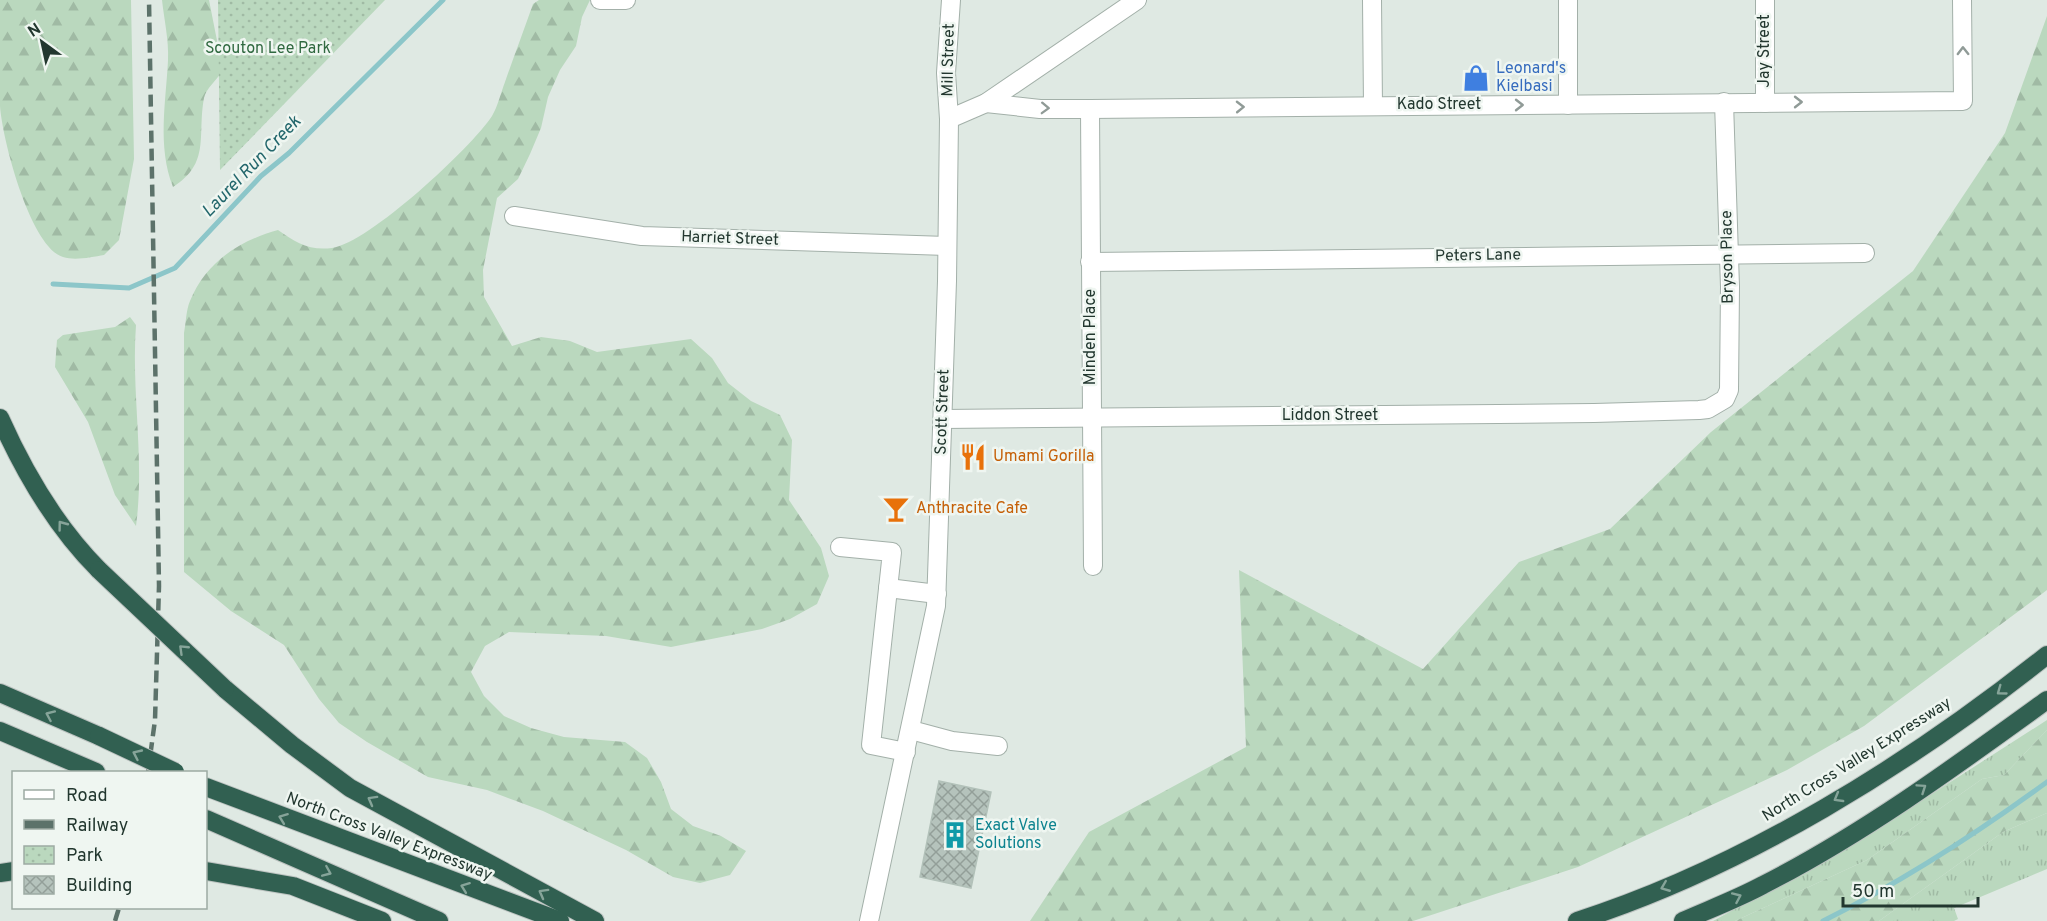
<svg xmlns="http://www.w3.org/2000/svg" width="2047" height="921" viewBox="0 0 2047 921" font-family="Overpass,sans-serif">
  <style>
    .grass { fill: url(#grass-tufts) }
    .forest { fill: url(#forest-firs) }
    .park { fill: url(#park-dots) }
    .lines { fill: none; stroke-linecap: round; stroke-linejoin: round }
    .stream { stroke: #8cc6c9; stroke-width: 5 }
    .building { fill: url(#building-cross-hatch); stroke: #b2c1b9; stroke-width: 1.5 }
    .minor-casing { stroke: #a3b0a9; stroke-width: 20 }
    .highway-casing { stroke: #bdc3c1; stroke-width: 20 }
    .minor { stroke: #fff; stroke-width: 18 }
    .highway { stroke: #316051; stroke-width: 18 }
    .rail { stroke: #5c726a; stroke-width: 4.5; stroke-dasharray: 12 6; stroke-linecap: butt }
    .highway-bridge-casing { stroke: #bdc3c1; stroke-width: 20; stroke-linecap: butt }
    .highway-bridge { stroke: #316051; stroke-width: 18 }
    .oneway { stroke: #909b97 }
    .oneway2 { stroke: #86a499 }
    .labels { text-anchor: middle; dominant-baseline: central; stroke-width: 5; stroke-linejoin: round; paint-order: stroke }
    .park-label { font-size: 16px; fill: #306940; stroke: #eff6f1 }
    .street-label { font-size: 16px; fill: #22372f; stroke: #eff6f1 }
    .shop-label { font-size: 16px; fill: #366cbe; stroke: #eff6f1; text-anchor: start }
    .food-label { font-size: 16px; fill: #c56008; stroke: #eff6f1; text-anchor: start }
    .culture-label { font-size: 16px; fill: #0d838f; stroke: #eff6f1; text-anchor: start }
    .water-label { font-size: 18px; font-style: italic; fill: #23676c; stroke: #eff6f1 }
  </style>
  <defs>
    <pattern id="grass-tufts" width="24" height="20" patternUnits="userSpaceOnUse" patternTransform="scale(1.5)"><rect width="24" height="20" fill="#bad8be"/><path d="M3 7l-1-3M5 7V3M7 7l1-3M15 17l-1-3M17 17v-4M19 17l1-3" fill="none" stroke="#a0baa4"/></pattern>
    <pattern id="forest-firs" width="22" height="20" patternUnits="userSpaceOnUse" patternTransform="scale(1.5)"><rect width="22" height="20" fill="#bad8be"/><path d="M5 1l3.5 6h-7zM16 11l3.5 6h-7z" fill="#a0baa4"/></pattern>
    <pattern id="park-dots" width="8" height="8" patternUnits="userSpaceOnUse" patternTransform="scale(1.5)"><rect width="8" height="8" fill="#bad8be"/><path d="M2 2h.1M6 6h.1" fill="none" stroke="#a0baa4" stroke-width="1.8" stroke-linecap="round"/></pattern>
    <pattern id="building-cross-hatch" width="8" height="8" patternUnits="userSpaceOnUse" patternTransform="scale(1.5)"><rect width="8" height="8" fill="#b5c3bc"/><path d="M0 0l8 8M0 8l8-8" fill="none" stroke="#939f99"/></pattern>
  </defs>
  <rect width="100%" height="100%" fill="#dfe9e3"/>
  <g class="grass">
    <path d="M2047,720V730L2004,775L1982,779L1867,860L1735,921H1713L1860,840Z"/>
    <path d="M2047,813V869L1954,908L1958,919L1954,921H1879L2003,832Z"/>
  </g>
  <g class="forest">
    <path d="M0,0H131L134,159L119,240L104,255C92,257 75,261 63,257C30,247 2,138 0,106C0,71 0,35 0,0Z"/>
    <path d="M162,0H209L223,71C217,79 206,89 204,98C197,136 211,163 173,187C157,146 166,102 168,60C169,40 164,19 162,0Z"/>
    <path d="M539,0H590L582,17L576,46L560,70L548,97L541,128L530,154L518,179L497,198L483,270L484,297L512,346L541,337L570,341L597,352L691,339L712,358L728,383L751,401L780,415L792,440L789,500L821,548L829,576L817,604L790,619L762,629L671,647L606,636L509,632L485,646L471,672L484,696L504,716L531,728L564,737L625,742L647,758L661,782L671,809L693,826L721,836L746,851L730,875L700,883L673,877L626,850L543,811L487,790L428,777L367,742L339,723L319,699L284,645L231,611L184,572V333C186,323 186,310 190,301C206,262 239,241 278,230C295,242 309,251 332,248C369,243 471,148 492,116C498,106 501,92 505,82C514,56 524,30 533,4Z"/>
    <path d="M2047,16V590L1864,726L1787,770L1578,867L1413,921H1030L1089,832L1246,747L1239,570L1423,669L1519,562L1610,529L1711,432L1913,271L2005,133Z"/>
    <path d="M130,317L136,325C131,392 145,459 136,526L115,495L88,422L55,367L57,340L63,335L115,327Z"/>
    <path d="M2047,730V813L2003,832L1879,921H1735L1867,860L1982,779L2004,775Z"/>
  </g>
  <path class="park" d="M218,0H385L220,170Z"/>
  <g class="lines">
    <g class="stream">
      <path d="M53,284L129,288L175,268L261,176L289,153L443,0"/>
      <path d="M1823,921C1902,882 1976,834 2047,782"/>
    </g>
  </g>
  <path class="building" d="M939,781L991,792L971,888L920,877Z"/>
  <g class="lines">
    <defs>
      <g id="minor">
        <path d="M600,0H626"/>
        <path d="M1372,0L1373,106"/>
        <path d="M1568,0V105"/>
        <path d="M986,103L1040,109H1090L1963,101L1962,0"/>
        <path d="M1765,103V0"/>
        <path d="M1090,109L1093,566"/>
        <path d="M949,119L986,103L1137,0"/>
        <path d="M514,216L642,236L947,246"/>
        <path d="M1090,262L1865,253"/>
        <path d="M943,419L1594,413L1699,410L1708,409L1725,399L1729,390L1730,287L1724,102"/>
        <path d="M840,547L892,552L871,745L906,752"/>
        <path d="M888,588L937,594"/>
        <path d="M911,730L952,741L998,746"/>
        <path d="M869,921L936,606L947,281L949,119L946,73L951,0"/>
      </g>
      <g id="highway">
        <path d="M0,418C25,474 56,527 99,570"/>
        <path d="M225,689L292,745L350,788L595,921"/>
        <path d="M0,693L99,736"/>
        <path d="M0,731L96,772"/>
        <path d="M206,787L560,921"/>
        <path d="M206,819L439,921"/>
        <path d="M206,871L293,886L382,921"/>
        <path d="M0,873L14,871"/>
        <path d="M1577,921C1745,867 1910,764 2047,655"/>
        <path d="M1683,921C1710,909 1737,899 1763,885C1863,834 1956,766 2047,700"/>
      </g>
    </defs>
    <use href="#minor" class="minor-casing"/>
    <use href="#highway" class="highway-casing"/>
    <use href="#minor" class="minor"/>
    <use href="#highway" class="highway"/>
    <g class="rail">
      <path d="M148,772L155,720L159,586L149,0"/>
      <path d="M115,921L119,908"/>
    </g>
    <defs>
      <g id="highway-bridge">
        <path d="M99,570L225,689"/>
        <path d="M99,736L175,772"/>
      </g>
    </defs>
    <use href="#highway-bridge" class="highway-bridge-casing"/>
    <use href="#highway-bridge" class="highway-bridge"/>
  </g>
  <defs><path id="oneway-chevron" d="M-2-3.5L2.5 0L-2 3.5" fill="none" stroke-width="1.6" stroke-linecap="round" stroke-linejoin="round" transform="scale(1.5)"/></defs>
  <g class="oneway">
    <use href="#oneway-chevron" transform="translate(1963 51) rotate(-91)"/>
    <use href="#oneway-chevron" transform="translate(1798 102)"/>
    <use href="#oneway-chevron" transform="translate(1519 105)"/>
    <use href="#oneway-chevron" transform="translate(1240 107) rotate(-1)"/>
    <use href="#oneway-chevron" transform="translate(1045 108) rotate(2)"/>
  </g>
  <g class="oneway2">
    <use href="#oneway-chevron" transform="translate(62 525) rotate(-127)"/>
    <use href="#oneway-chevron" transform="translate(183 649) rotate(-136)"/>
    <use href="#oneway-chevron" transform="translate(2001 691) rotate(144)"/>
    <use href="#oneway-chevron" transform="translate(50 715) rotate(-156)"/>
    <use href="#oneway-chevron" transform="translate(137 754) rotate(-155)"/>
    <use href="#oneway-chevron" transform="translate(1922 788) rotate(-34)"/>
    <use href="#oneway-chevron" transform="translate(1838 798) rotate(150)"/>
    <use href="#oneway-chevron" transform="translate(372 800) rotate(-151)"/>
    <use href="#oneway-chevron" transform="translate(283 818) rotate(-159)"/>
    <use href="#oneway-chevron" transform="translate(327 872) rotate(23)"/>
    <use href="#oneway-chevron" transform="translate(465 887) rotate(-159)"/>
    <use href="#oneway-chevron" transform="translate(1665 887) rotate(158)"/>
    <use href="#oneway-chevron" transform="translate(543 893) rotate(-151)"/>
    <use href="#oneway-chevron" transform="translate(1737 897) rotate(-24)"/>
  </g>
  <defs>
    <symbol id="shop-bare" viewBox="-9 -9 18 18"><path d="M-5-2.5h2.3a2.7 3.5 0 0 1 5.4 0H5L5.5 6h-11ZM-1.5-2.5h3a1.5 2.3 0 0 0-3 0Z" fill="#3f7fe0" stroke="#eff6f1" stroke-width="2.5" paint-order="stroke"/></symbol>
    <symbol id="restaurant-bare" viewBox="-9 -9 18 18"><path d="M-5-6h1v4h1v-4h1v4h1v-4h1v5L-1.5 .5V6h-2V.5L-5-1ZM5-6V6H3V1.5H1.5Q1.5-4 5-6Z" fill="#e8710a" stroke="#eff6f1" stroke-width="2.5" paint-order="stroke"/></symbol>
    <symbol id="bar-bare" viewBox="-9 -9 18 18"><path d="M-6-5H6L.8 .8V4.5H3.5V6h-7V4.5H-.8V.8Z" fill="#e8710a" stroke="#eff6f1" stroke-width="2.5" paint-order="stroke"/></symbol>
    <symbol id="building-bare" viewBox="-9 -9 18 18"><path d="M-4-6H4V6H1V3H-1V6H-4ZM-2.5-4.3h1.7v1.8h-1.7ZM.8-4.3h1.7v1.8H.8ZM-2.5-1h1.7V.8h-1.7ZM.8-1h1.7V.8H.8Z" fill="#0f9aa8" stroke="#eff6f1" stroke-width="2.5" paint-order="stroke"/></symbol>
  </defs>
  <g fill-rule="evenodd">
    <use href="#shop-bare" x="1457" y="59" width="38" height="38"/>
    <use href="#restaurant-bare" x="954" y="438" width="38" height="38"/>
    <use href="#bar-bare" x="877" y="490" width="38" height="38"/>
    <use href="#building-bare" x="936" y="816" width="38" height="38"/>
  </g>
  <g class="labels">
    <g class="park-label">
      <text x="268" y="49">Scouton Lee Park</text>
    </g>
    <g class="street-label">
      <text transform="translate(1765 51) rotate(-90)">Jay Street</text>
      <text transform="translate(949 60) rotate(-89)">Mill Street</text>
      <text x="1439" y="105">Kado Street</text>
      <text transform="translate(730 239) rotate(2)">Harriet Street</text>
      <text transform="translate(1478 256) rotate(-1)">Peters Lane</text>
      <text transform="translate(1728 257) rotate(-91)">Bryson Place</text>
      <text transform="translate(1091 337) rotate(-90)">Minden Place</text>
      <text transform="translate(943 412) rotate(-88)">Scott Street</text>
      <text x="1330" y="416">Liddon Street</text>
      <text transform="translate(1857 760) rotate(-32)">North Cross Valley Expressway</text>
      <text transform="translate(389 837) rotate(21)">North Cross Valley Expressway</text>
    </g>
    <g class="shop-label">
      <text x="1496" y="69">Leonard's<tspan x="1496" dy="18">Kielbasi</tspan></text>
    </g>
    <g class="food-label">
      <text x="993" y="457">Umami Gorilla</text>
      <text x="916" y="509">Anthracite Cafe</text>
    </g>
    <g class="culture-label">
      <text x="975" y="826">Exact Valve<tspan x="975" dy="18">Solutions</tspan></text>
    </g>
    <g class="water-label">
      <text transform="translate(252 167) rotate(-46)">Laurel Run Creek</text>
    </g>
  </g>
  <rect x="12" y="771" width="195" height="138" fill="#eff6f1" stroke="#9daaa3" stroke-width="1.5"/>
  <rect x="24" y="790" width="30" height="9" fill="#ffffff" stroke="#9daaa3" stroke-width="1.5"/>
  <text x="66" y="801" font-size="18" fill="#22372f">Road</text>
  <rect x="24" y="820" width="30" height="9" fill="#5c726a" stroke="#9daaa3" stroke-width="1.5"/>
  <text x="66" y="831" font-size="18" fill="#22372f">Railway</text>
  <rect x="24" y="846" width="30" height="18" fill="url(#park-dots)" stroke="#9daaa3" stroke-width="1.5"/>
  <text x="66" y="861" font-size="18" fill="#22372f">Park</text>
  <rect x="24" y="876" width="30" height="18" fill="url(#building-cross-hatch)" stroke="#9daaa3" stroke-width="1.5"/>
  <text x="66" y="891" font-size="18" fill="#22372f">Building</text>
  <g transform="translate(42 42) rotate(327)" stroke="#eff6f1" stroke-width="4.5" paint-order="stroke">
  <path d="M0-4.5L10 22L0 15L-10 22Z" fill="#22372f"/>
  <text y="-9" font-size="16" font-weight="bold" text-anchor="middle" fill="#22372f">N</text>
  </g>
  <path d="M1843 897v9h135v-9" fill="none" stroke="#22372f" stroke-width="3"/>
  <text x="1852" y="897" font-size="18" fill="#22372f" stroke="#eff6f1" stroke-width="4.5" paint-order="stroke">50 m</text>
</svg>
